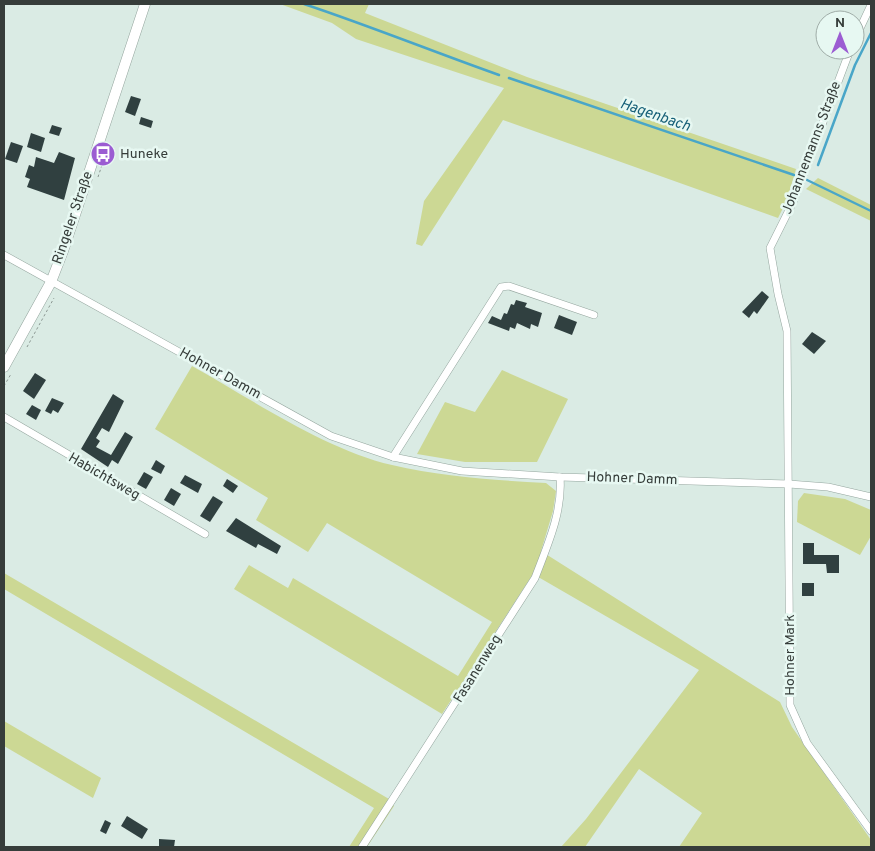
<svg xmlns="http://www.w3.org/2000/svg" width="875" height="851" viewBox="0 0 875 851" font-family="Overpass,sans-serif">
  <style>
    .green { fill: #ccd894 }
    .lines { fill: none; stroke-linecap: round; stroke-linejoin: round }
    .stream { stroke: #49a6c8; stroke-width: 2.5 }
    .building { fill: #304040 }
    .street-casing { stroke: #95a69f; stroke-width: 8 }
    .secondary-casing { stroke: #95a69f; stroke-width: 11 }
    .path { stroke: #8c9893; stroke-width: 1; stroke-dasharray: 2.5 2.5; stroke-linecap: butt }
    .street { stroke: #fff; stroke-width: 7 }
    .secondary { stroke: #fff; stroke-width: 10 }
    .labels { text-anchor: middle; dominant-baseline: central; stroke-width: 5; stroke-linejoin: round; paint-order: stroke }
    .street-label { font-size: 14px; fill: #363d3a; stroke: #e7f8f2 }
    .poi-label { font-size: 14px; fill: #363d3a; stroke: #e7f8f2; text-anchor: start }
    .water-label { font-size: 15px; font-style: italic; fill: #176078; stroke: #e7f8f2 }
  </style>
  <rect width="100%" height="100%" fill="#daebe4"/>
  <g class="green">
    <path d="M280,4H369L365,13L527,77L796,169L787,200L778,218L503,120L422,246L416,244L424,201L504,88L356,39L332,23Z"/>
    <path d="M818,178L871,205V221L806,189Z"/>
    <path d="M192,366C253,400 324,449 392,465C443,477 494,480 546,483L556,491L553,511L541,551L780,702L792,727L871,840V847H679L702,813L639,769L585,847H561L586,819L699,670L533,574L442,714L234,589L249,565L288,588L293,578L458,676L492,622L327,523L308,552L256,520L268,498L155,429Z"/>
    <path d="M502,370L568,399L537,462H465L417,454L445,402L475,412Z"/>
    <path d="M804,493L845,499L871,510V536L860,555L797,522L798,501Z"/>
    <path d="M4,573L389,799L394,806L367,847H349L374,808L4,589Z"/>
    <path d="M4,721L101,778L93,798L4,746Z"/>
  </g>
  <g class="lines">
    <g class="stream">
      <path d="M304,4C370,26 434,52 499,75"/>
      <path d="M509,78L794,175"/>
      <path d="M818,165L855,65L871,33"/>
      <path d="M805,179L871,211"/>
    </g>
  </g>
  <g class="building">
    <path d="M131,96L141,99L135,116L125,112Z"/>
    <path d="M141,117L153,121L151,128L139,124Z"/>
    <path d="M52,125L62,128L59,136L49,133Z"/>
    <path d="M31,133L45,138L41,152L27,147Z"/>
    <path d="M11,142L23,146L17,163L5,159Z"/>
    <path d="M59,152L75,158L64,200L27,187L30,179L25,177L29,165L34,167L36,157L54,163Z"/>
    <path d="M762,291L769,297L757,314L754,311L749,318L742,312Z"/>
    <path d="M516,300L527,303L525,307L542,313L538,327L531,324L530,329L517,323L515,329L510,327L509,331L488,323L492,316L501,320L504,313L507,314L511,304L514,305Z"/>
    <path d="M559,315L577,322L572,335L554,328Z"/>
    <path d="M812,332L826,341L814,354L802,344Z"/>
    <path d="M35,373L46,380L34,399L23,391Z"/>
    <path d="M113,394L124,401L109,432L102,428L96,438L100,441L96,447L111,455L125,432L133,437L118,464L112,460L108,467L81,449Z"/>
    <path d="M52,398L64,403L58,413L53,410L51,414L45,411Z"/>
    <path d="M32,405L41,410L36,420L26,414Z"/>
    <path d="M156,460L165,466L161,474L151,469Z"/>
    <path d="M144,472L153,477L146,489L137,484Z"/>
    <path d="M185,475L202,484L198,493L180,483Z"/>
    <path d="M227,479L238,486L233,493L223,486Z"/>
    <path d="M171,488L181,494L174,506L164,500Z"/>
    <path d="M213,496L223,502L210,522L200,516Z"/>
    <path d="M236,518L281,546L277,554L258,544L256,548L226,531Z"/>
    <path d="M803,543H814V555H839V573H827L826,564H803Z"/>
    <rect x="802" y="583" width="12" height="13"/>
    <path d="M127,816L148,829L142,839L121,826Z"/>
    <path d="M105,820L111,823L106,834L100,831Z"/>
    <path d="M159,839L175,840L174,847H159Z"/>
  </g>
  <g class="lines">
    <defs>
      <g id="street">
        <path d="M855,39L871,5"/>
        <path d="M850,50L793,202L770,248L778,294L787,331L790,705L807,743L871,831"/>
        <path d="M4,255L331,436L393,457L462,471L560,477L789,484L828,487L871,497"/>
        <path d="M4,417L205,534"/>
        <path d="M393,457L501,287L509,286L594,315"/>
        <path d="M362,847L535,578C547,546 563,512 560,477"/>
      </g>
      <path id="secondary" d="M4,367L51,282L63,251L145,4"/>
    </defs>
    <use href="#street" class="street-casing"/>
    <use href="#secondary" class="secondary-casing"/>
    <g class="path">
      <path d="M98,177L107,150"/>
      <path d="M27,347L54,298"/>
      <path d="M4,386L11,374"/>
    </g>
    <use href="#street" class="street"/>
    <use href="#secondary" class="secondary"/>
  </g>
  <defs>
    <symbol id="bus-disc" viewBox="-11 -11 22 22"><circle r="9.5" fill="#9b5cd2" stroke="#e7f8f2"/><path d="M-5-6H5V4H4V6H2V4H-2V6H-4V4H-5ZM-3.5-4V0h7V-4ZM-3.5 1.2v1.5H-2V1.2ZM2 1.2v1.5H3.5V1.2Z" fill="#fff"/></symbol>
  </defs>
  <g fill-rule="evenodd">
    <use href="#bus-disc" x="89" y="140" width="28" height="28"/>
  </g>
  <g class="labels">
    <g class="street-label">
      <text transform="translate(812 148) rotate(-69)">Johannemanns Straße</text>
      <text transform="translate(73 218) rotate(-71)">Ringeler Straße</text>
      <text transform="translate(220 374) rotate(29)">Hohner Damm</text>
      <text transform="translate(104 477) rotate(30)">Habichtsweg</text>
      <text transform="translate(632 479) rotate(2)">Hohner Damm</text>
      <text transform="translate(790 655) rotate(-90)">Hohner Mark</text>
      <text transform="translate(478 669) rotate(-58)">Fasanenweg</text>
    </g>
    <g class="poi-label">
      <text x="120" y="154">Huneke</text>
    </g>
    <g class="water-label">
      <text transform="translate(655 116) rotate(19)">Hagenbach</text>
    </g>
  </g>
  <rect width="875" height="851" fill="none" stroke="#363d3a" stroke-width="10"/>
  <g transform="translate(840 35)"><circle r="24" fill="#e7f8f2" stroke="#a0ada8"/>
  <path d="M0-4L9 19L0 12L-9 19Z" fill="#9b5cd2"/>
  <text y="-8" font-size="14" font-weight="bold" text-anchor="middle" fill="#363d3a">N</text>
  </g>
</svg>
